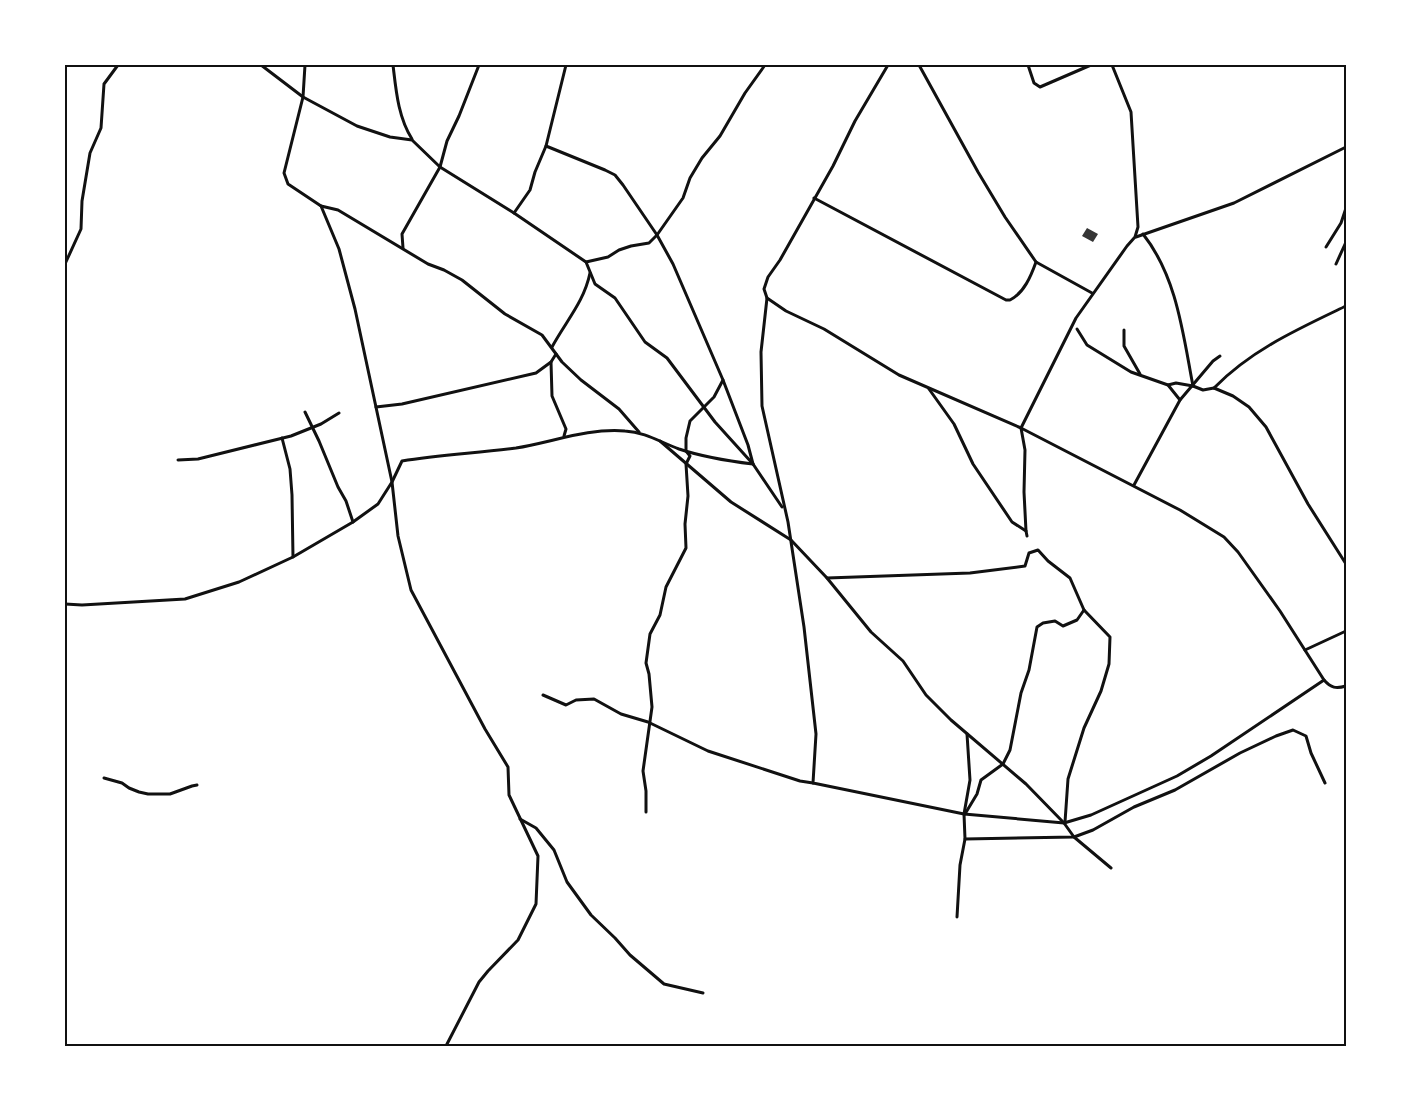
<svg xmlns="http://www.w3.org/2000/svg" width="1411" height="1111" viewBox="0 0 1411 1111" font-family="'Exo 2',sans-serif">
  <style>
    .building { fill: #353535 }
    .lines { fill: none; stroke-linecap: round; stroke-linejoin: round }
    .minor { stroke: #111; stroke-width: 3 }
    .neatline { fill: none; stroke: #111; stroke-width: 2 }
  </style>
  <rect width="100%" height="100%" fill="#fff"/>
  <path class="building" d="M1087,228L1098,234L1093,242L1082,236Z"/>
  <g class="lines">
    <g class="minor">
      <path d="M261,65L303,97L357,126L390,137L412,140L440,167L514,213L586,262L595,284L615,298L645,342L667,358L715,422L753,464L782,507"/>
      <path d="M393,65C396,90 398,117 412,139"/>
      <path d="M888,65L855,121L833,166L780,260L768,277L764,289L767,298L786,311L824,329L899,375L1021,428L1180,510L1224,537L1238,552L1280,611L1324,680C1331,688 1336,689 1346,686"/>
      <path d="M919,65L978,172L1005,217L1036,262L1092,293"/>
      <path d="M1028,65L1034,83L1040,87L1091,65"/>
      <path d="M546,146L605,170L615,175L623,185L657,235L673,264L723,380L714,397L690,421L686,438V451L690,456L686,464L688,496L685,524L686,548L666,587L660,615L650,634L646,663L649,674L652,707L643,771L646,791V812"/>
      <path d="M814,198L1006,300H1010C1024,293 1031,276 1036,262"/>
      <path d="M321,206L338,210L428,264L444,270L462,280L505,314L542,335L562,362L581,380L619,409L639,432"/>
      <path d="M514,213L530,190L535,172L546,146L566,65"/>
      <path d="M1143,234C1177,277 1183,334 1193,386L1203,390L1214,388L1233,396L1249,407L1266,427L1308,504L1346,564"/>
      <path d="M1136,237L1234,203L1346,147"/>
      <path d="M1326,247L1341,223L1346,208"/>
      <path d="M403,248L402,234L440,167L447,141L459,116L479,65"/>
      <path d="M586,262L608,257L619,250L631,246L649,243L657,235L683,198L690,178L702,158L720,136L745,93L765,65"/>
      <path d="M65,264L81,229L82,201L90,153L101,128L104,84L118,65"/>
      <path d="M1336,264L1346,242"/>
      <path d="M767,298L761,352L762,406L788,522L804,627L816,734L813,783L964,814L1064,823L1091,815L1177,776L1211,756L1324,680"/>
      <path d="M1077,329L1087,345L1131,372L1168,385L1180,400"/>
      <path d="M1124,330V346L1140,374"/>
      <path d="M552,347C566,321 584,302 590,273"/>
      <path d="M551,362L552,396L566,429L564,436"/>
      <path d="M723,380L748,445L753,464"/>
      <path d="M1168,385L1176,383L1193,386"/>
      <path d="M1214,388C1251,350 1298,329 1346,306"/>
      <path d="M929,389L954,424L973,464L1012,522L1026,531"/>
      <path d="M376,407L402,404L536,373L551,362L556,354"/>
      <path d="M305,412L319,441L338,487L346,501L353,522"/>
      <path d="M282,438L290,469L292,495L293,557"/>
      <path d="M660,441L731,502L791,540L827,578L871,632L903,661L926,695L951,720L1026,784L1064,823L1074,837L1111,868"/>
      <path d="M178,460L198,459L291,436L321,424L339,413"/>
      <path d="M1134,485L1180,400L1213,361L1220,356"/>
      <path d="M1027,536L1026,531L1024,492L1025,450L1021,428L1076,318L1127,246L1135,237L1138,227L1131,112L1112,65"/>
      <path d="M827,578L970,573L1025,566L1029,553L1038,550L1048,561L1070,578L1084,610L1110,637L1109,664L1101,691L1084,728L1068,779L1065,822"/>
      <path d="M65,604L82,605L185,599L239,582L293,557L353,522L378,504L392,482L355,309L339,249L321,206L288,184L284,173L303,97L305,65"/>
      <path d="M1305,650L1346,631"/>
      <path d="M543,695L566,705L576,700L594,699L621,714L648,722L708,751L800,781L813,783"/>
      <path d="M104,778L122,783L129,788L139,792L148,794H170L192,786L197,785"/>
      <path d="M965,814L977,794L981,780L1003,764L1010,750L1021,693L1029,670L1037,627L1043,623L1055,621L1063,626L1077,620L1084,610"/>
      <path d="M520,819L536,828L554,850L567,882L591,915L615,938L630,955L664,984L703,993"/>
      <path d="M965,839L1074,837L1093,830L1134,807L1175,790L1240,753L1276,736L1293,730L1306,736L1311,753L1325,783"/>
      <path d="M957,917L960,865L965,839L964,814L970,780L967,734"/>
      <path d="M446,1046L479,982L488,971L518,940L536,904L538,856L509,795L508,767L485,729L411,590L398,536L392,482L402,461C440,455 478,453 516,448C553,442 587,428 625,431C645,432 660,442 679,449C703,457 728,461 753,464"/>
    </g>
  </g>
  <rect width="1411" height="1111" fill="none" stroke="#ffffff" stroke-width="132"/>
  <rect x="66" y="66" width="1279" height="979" class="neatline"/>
</svg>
